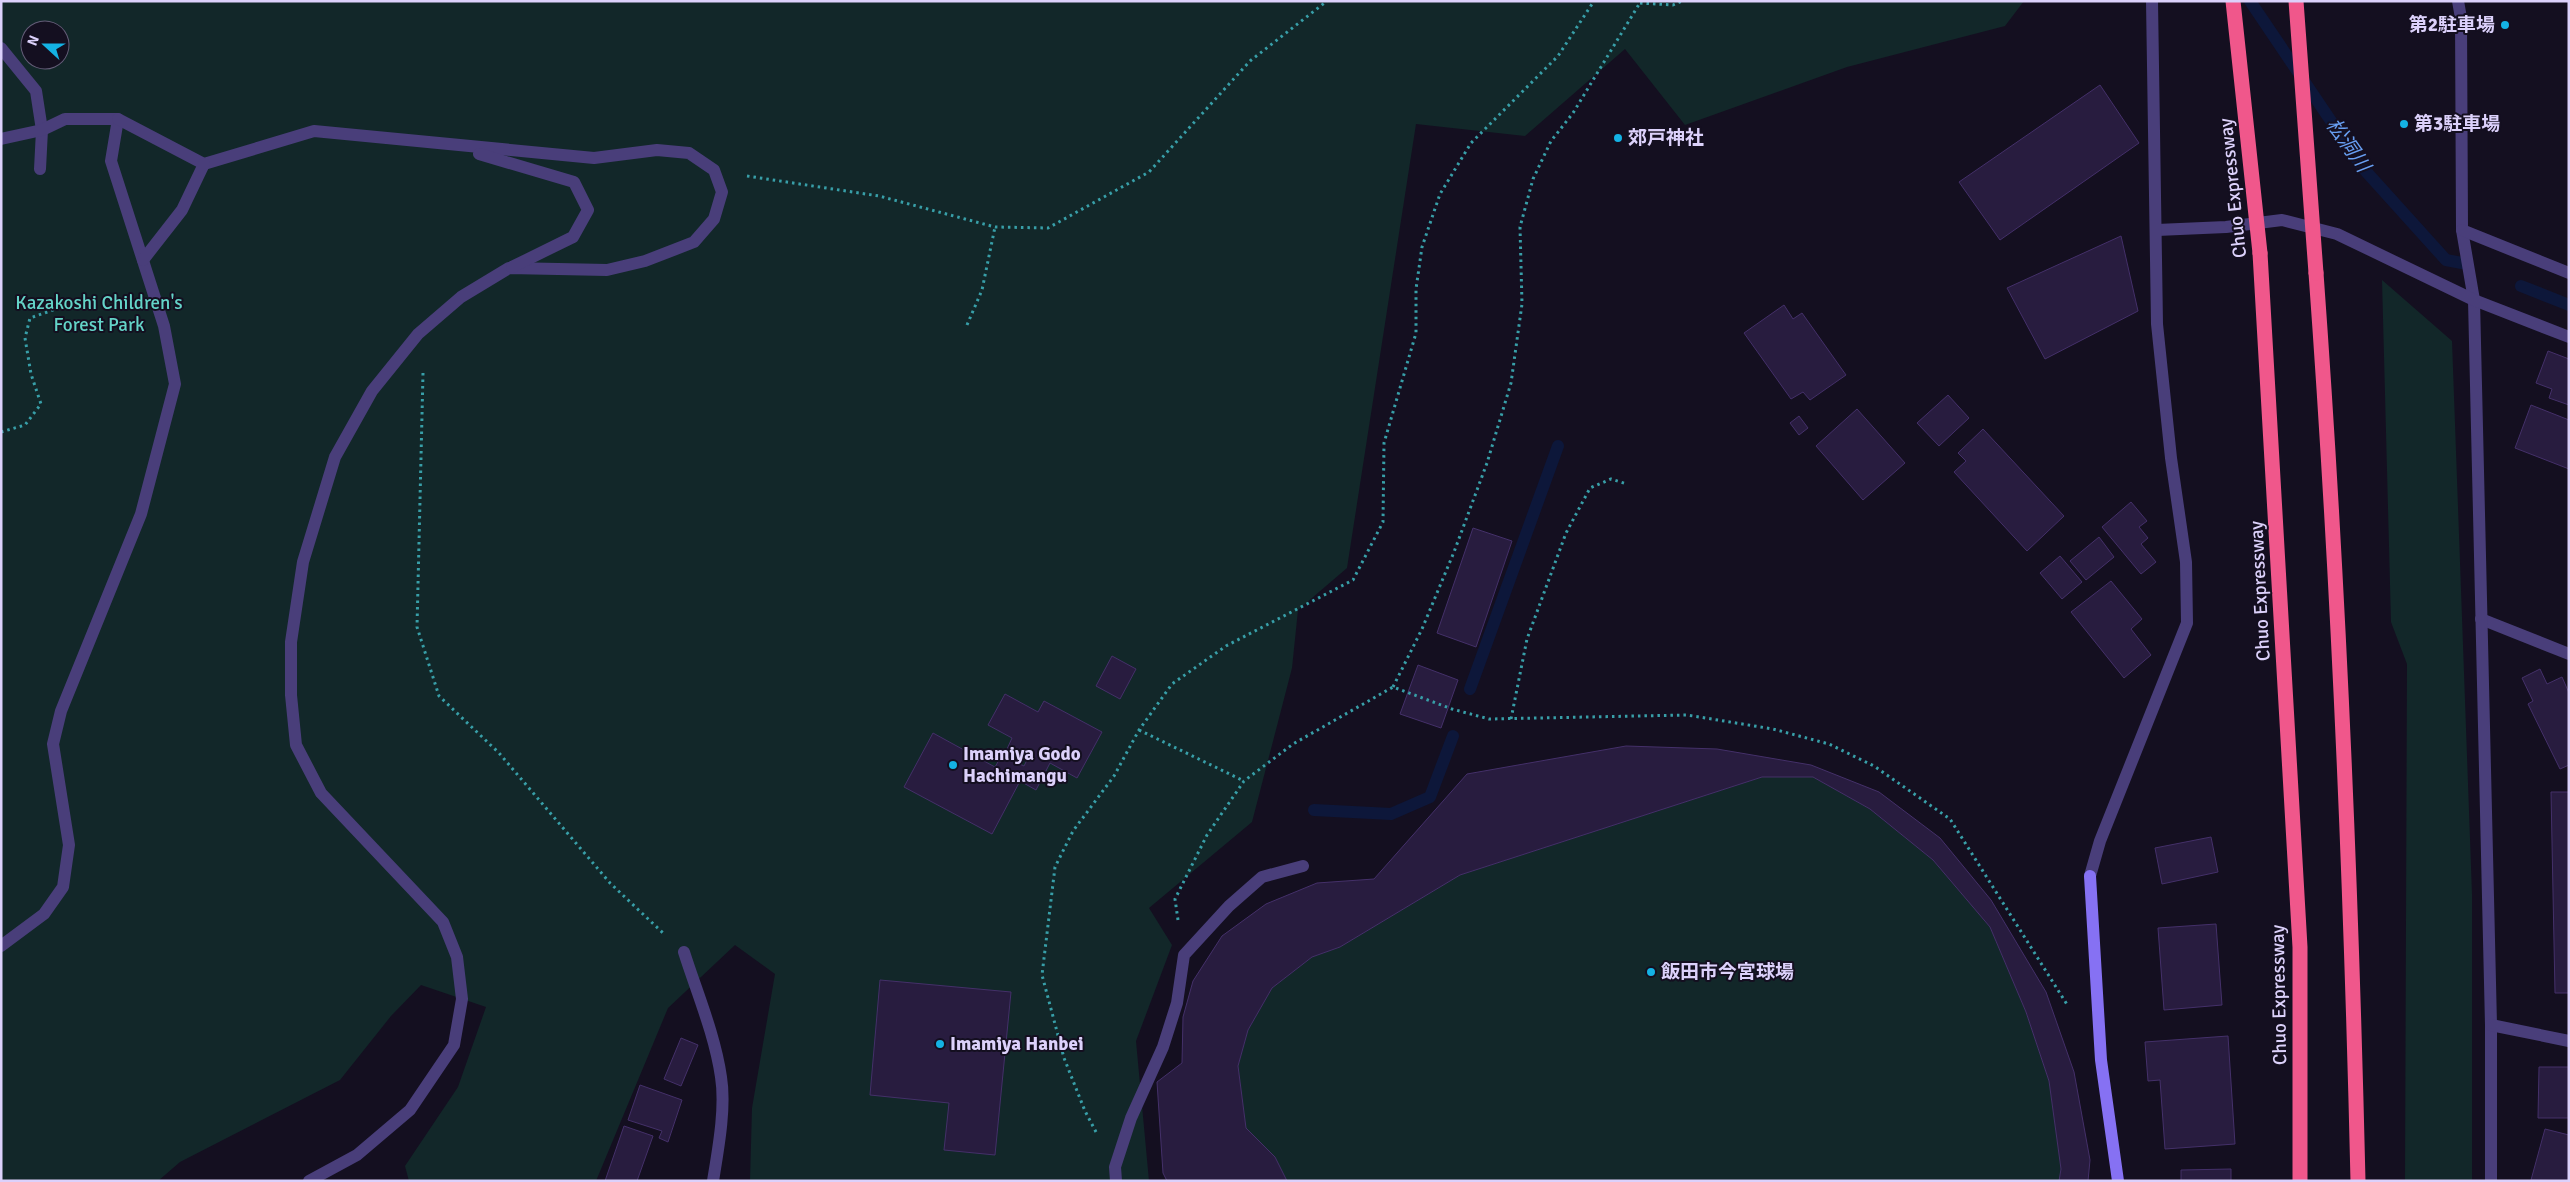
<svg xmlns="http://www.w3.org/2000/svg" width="2570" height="1182" viewBox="0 0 2570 1182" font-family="Signika,'Noto Sans JP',sans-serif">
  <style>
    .green { fill: #122729; fill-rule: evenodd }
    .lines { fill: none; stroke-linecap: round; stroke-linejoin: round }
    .stream { stroke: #0d173a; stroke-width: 12 }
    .building { fill: #281c3f; stroke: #443069 }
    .path { stroke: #389fa8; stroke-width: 3; stroke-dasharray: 2.5 4; stroke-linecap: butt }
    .lane { stroke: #493e7a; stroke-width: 12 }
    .street { stroke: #493e7a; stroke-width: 12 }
    .secondary { stroke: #8671f3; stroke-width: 12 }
    .highway { stroke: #f0578b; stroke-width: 15 }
    .highway-bridge { stroke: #f0578b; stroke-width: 15 }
    .poi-dot { fill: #14b2e4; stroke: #140f20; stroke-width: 2 }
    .labels { text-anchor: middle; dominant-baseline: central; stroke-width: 4; stroke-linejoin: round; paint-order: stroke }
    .poi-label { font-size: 19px; font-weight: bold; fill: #dcd1fb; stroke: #140f20; text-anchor: start }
    .street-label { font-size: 19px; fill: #dcd1fb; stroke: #140f20 }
    .park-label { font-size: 19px; fill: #64d4c8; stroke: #140f20 }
    .water-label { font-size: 20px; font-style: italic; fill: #689ff2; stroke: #140f20 }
  </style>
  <rect width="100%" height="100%" fill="#140f20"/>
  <g class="green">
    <path d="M1,1H2024L2005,26L1847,67L1685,125L1625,49L1525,136L1416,124L1347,568L1298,610L1292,668L1252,822L1149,908L1172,945L1136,1041L1149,1181H750L752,1108L775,974L735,945L668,1008L596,1181H409L405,1166L458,1087L486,1007L421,985L391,1016L340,1080L180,1162L158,1181H1ZM30,30H60V60H30Z"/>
    <path d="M2382,280L2452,341L2472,894V1181H2405L2407,664L2391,622Z"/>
    <path d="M1762,777H1813L1870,809L1933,860L1990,927L2026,1012L2049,1081L2061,1169L2059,1181H1287L1275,1157L1246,1128L1238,1066L1248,1030L1272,988L1312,957L1340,947L1460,875Z"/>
  </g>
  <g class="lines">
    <g class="stream">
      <path d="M2250,1L2362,167L2446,260L2467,264"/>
      <path d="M2521,286L2569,305"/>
      <path d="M1470,689L1558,446"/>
      <path d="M1314,810L1391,814L1430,797L1453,736"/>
    </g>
  </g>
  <g class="building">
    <path d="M2100,85L2139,143L2000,240L1959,182Z"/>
    <path d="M2121,236L2138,311L2045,359L2007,288Z"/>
    <path d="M1784,305L1793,319L1802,313L1846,375L1810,400L1803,392L1791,399L1744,333Z"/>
    <path d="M2548,351L2569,359V405L2549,398L2552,389L2536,383Z"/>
    <path d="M1948,395L1969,418L1939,446L1917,423Z"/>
    <path d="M2531,405L2569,420V469L2515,448Z"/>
    <path d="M1857,409L1905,463L1863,500L1816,446Z"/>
    <path d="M1799,416L1808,428L1799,435L1790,423Z"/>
    <path d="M1983,429L2064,516L2027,551L1954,472L1966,461L1958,453Z"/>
    <path d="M2131,502L2147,521L2139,527L2148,538L2141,544L2156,562L2141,574L2102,527Z"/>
    <path d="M1473,528L1512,541L1476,647L1437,633Z"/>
    <path d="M2099,537L2114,557L2086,580L2070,561Z"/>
    <path d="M2060,556L2082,582L2062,599L2040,573Z"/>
    <path d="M2111,581L2142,619L2131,629L2151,655L2124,678L2071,612Z"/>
    <path d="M1112,656L1136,669L1120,699L1096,686Z"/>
    <path d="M1418,665L1458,680L1441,728L1400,714Z"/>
    <path d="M2540,669L2547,684L2562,677L2569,693V765L2560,769L2528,704L2533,701L2522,678Z"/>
    <path d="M1005,694L1038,712L1044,701L1102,732L1077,778L1050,763L1036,790L1020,781L992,834L904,787L933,733L995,767L1002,755L1024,766L1027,760L1007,749L1012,738L988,725Z"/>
    <path d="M1626,746L1717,749L1811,765L1879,792L1940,838L1991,900L2046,992L2074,1072L2090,1160L2088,1181H2059L2061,1169L2049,1081L2026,1012L1990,927L1933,860L1870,809L1813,777H1762L1460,875L1340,947L1312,957L1272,988L1248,1030L1238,1066L1246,1128L1275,1157L1287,1181H1167L1163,1173L1157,1082L1182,1063L1183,1017L1193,981L1222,936L1266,904L1317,883L1374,879L1467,774Z"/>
    <path d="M2551,792H2569V993H2555Z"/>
    <path d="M2211,837L2218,872L2162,884L2155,848Z"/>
    <path d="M2216,924L2222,1005L2164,1010L2158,928Z"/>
    <path d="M880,980L1011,992L995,1155L944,1150L949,1103L870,1095Z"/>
    <path d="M2228,1036L2235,1144L2165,1149L2160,1080L2148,1081L2145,1042Z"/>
    <path d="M681,1038L698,1045L681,1086L664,1079Z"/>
    <path d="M2539,1067H2569V1118H2538Z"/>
    <path d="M640,1085L682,1100L668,1142L659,1138L662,1131L628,1120Z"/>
    <path d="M624,1126L653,1136L637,1181H605Z"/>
    <path d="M2545,1129L2569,1135V1181L2531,1180Z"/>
    <path d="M2231,1169V1181H2181V1170Z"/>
  </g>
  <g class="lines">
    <g class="path">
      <path d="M1640,3L1673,5L1682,1"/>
      <path d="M747,176L879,196L995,227L1048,228L1149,172L1250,61L1327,1"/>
      <path d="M967,325L982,290L995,227"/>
      <path d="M423,373L417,627L439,696L499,753L610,883L663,933"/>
      <path d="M1,432L25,425L41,404L31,374L25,338L30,318L79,301"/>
      <path d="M1393,687L1422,629L1454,552L1487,463L1511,383L1522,304L1520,227L1533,179L1551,141L1573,113L1641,1"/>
      <path d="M1511,719L1527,639L1566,533L1590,488L1611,479L1627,484"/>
      <path d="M1139,730L1244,781"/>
      <path d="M1178,920L1175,899L1207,835L1244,781L1293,744L1393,687L1452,709L1489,719L1687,715L1773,729L1829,744L1874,766L1950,819L2068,1006"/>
      <path d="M1096,1132L1085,1111L1064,1058L1042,975L1055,867L1073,831L1114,776L1139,730L1172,684L1226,646L1353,580L1383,522L1384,443L1416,333V289L1422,247L1440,194L1471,143L1558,56L1594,1"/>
    </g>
    <g class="lane">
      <path d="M1,48L36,91L42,130L40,169"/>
      <path d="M1,139L42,130L65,119H118L111,161L164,326L175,384L141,514L61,711L53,744L69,845L63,887L44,914L1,946"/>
      <path d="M2481,619L2569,654"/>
      <path d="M684,952C697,993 715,1035 721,1077C726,1108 718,1150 713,1181"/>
      <path d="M1116,1181L1115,1167L1131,1118L1163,1047L1177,1003L1184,955L1229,906L1262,877L1303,866"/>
    </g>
    <g class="street">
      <path d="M2458,1L2461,18L2462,230L2474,300L2491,1025V1181"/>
      <path d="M118,119L204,164L314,131L594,158L657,150L689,153L714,170L722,192L714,219L694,242L645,261L607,270L509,268L461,297L418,334L372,391L335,457L303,562L291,642V695L296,745L321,793L443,922L457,957L462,999L454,1045L410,1110L357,1155L309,1181"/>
      <path d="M479,154L574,182L588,210L573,237L512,267"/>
      <path d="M2157,230L2226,227L2282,220L2337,234L2474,300L2569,337"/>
      <path d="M2462,230L2569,273"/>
      <path d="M143,260L182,210L204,164"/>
      <path d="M2090,876L2100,841L2187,623L2186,562L2171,458L2157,324L2152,1"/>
      <path d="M2491,1025L2569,1041"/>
    </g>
    <path class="secondary" d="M2090,876L2101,1060L2118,1181"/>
    <g class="highway">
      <path d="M2260,253L2300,947V1181"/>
      <path d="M2316,273C2338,575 2351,878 2358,1181"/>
    </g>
    <g class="highway-bridge">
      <path d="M2233,1L2260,253"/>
      <path d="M2296,1L2316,273"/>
    </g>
  </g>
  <g class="poi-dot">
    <circle cx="2505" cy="25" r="5"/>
    <circle cx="2404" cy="124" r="5"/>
    <circle cx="1618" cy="138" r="5"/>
    <circle cx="953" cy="765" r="5"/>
    <circle cx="1651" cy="972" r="5"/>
    <circle cx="940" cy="1044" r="5"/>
  </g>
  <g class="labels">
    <g class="poi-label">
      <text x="2495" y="25" text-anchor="end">第2駐車場</text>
      <text x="2414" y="124">第3駐車場</text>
      <text x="1628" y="138">郊戸神社</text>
      <text x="963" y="754">Imamiya Godo<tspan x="963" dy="22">Hachimangu</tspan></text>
      <text x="1661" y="972">飯田市今宮球場</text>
      <text x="950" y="1044">Imamiya Hanbei</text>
    </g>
    <g class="street-label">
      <text transform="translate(2233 188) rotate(-96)">Chuo Expressway</text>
      <text transform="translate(2260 591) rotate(-93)">Chuo Expressway</text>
      <text transform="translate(2279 995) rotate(-91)">Chuo Expressway</text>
    </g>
    <g class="park-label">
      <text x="99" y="303">Kazakoshi Children's<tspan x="99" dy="22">Forest Park</tspan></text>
    </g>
    <g class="water-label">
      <text transform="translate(2348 145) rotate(55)">松洞川</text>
    </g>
  </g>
  <rect width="2570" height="1182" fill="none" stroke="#dcd1fb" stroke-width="5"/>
  <g transform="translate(45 45) rotate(291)"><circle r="24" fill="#140f20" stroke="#645d78"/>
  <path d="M0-4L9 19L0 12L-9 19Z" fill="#14b2e4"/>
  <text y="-8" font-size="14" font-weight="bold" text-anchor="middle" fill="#dcd1fb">N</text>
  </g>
</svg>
